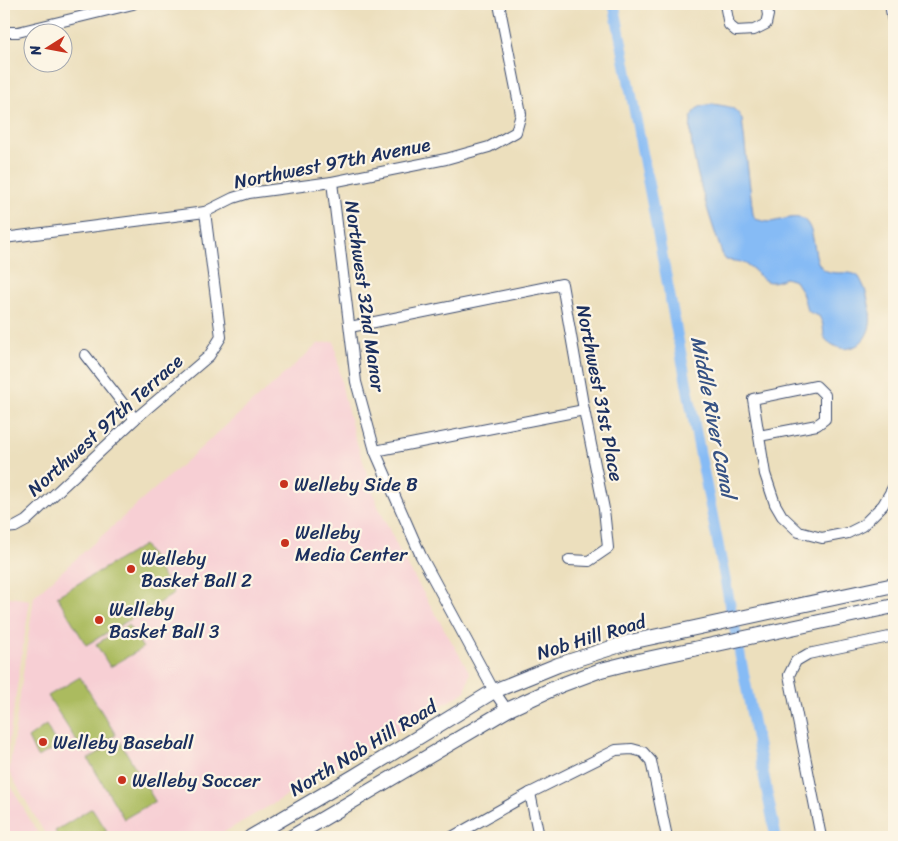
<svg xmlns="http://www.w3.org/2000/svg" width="898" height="841" viewBox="0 0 898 841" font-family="Sriracha,sans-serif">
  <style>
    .built { fill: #f7cfd4 }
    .green { fill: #abbb5e; stroke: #63755e }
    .water { fill: #86bbf5; stroke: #5075aa }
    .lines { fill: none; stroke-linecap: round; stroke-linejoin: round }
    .canal { stroke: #86bbf5; stroke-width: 11 }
    .street-casing { stroke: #3a496c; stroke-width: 12 }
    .secondary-casing { stroke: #3a496c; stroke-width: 16 }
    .street { stroke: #fff; stroke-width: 10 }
    .secondary { stroke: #fff; stroke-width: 14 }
    .poi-dot { fill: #c8321e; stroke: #fcf5e5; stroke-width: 2 }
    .labels { text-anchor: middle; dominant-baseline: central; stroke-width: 4.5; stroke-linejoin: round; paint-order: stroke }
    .street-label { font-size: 19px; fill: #1b2f5e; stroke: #fcf5e5 }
    .poi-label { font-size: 19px; fill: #1b2f5e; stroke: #fcf5e5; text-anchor: start }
    .water-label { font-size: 20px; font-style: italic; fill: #365284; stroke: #fcf5e5 }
  </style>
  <rect width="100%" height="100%" fill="#fcf5e5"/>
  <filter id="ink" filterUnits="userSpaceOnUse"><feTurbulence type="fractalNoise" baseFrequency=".02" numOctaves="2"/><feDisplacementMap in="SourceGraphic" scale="10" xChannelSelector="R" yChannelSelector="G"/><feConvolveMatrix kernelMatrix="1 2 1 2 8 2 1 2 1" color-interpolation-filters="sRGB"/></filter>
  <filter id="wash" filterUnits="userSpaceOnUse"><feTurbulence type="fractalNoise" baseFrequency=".0096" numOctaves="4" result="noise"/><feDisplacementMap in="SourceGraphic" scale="20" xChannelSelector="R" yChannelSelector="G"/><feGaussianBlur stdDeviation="1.12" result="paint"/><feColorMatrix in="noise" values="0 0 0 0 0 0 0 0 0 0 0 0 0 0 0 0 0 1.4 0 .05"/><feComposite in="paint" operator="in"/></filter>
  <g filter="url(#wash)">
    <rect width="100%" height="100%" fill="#ecdfbd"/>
    <g class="built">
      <path d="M334,341L344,396L354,434L378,506L400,552L432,608L470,673L465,692L216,837H47L9,772L34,596L318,344Z"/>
      <path d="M4,596L30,600L4,774L40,837H4Z"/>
    </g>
    <g class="green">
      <path d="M144,545L174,594L86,645L57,596Z"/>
      <path d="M128,625L143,648L110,667L96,644Z"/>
      <path d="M80,677L116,735L84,753L48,696Z"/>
      <path d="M46,725L58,747L37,757L28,738Z"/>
      <path d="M119,740L155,801L124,819L88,759Z"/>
      <path d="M92,808L107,831L97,837H58L55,831Z"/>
    </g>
    <path class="water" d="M713,104C728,107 734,105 742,119L753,214L755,219C760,220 764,222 770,222C779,221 791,216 800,218C815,222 813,251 818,262C827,281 848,267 859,277C861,280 863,285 864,287C868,296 872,316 870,325C867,341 853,353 837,347C833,345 827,342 825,338C823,335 824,330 823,327C823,323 821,320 819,316C803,311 808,309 803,296C802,291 798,286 795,281L785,278C762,288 764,277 749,266C742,261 734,261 726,260L723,256C714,230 681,136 693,113C697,106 706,105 713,104Z"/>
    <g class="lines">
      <path class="canal" d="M614,4L698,443L776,837"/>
    </g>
  </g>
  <g filter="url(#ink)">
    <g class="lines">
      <defs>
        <g id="street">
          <path d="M725,4L729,25L736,31L754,30L766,24L768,15L766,4"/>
          <path d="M890,4L894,27"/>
          <path d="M4,32H18L133,4"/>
          <path d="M332,182L356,382L375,451L421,556L494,691L507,710"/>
          <path d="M4,238L205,212L233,198L249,193L332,182L446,159L489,147L516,132L521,114L499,4"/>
          <path d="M350,327L562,284L584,410L604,509L608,548L589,561L569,560"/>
          <path d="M85,355L135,419"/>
          <path d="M759,436L817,425L825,419V395L816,386L753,399L765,474L775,504L782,516L799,532L822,538L848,533L862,526L883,505L894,486"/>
          <path d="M375,451L584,410"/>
          <path d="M4,528L15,527L26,521L135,419L209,356L221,337L205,212"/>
          <path d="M530,793L539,837"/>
          <path d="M452,837L530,793L616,750L632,749L643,752L651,761L667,837"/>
          <path d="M821,837L789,675L796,661L808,654L894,636"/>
        </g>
        <g id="secondary">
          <path d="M251,837L355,776L494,691L558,665L630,642L894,585"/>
          <path d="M292,837L507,710L561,685L601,670L633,662L894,606"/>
        </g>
      </defs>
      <use href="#street" class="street-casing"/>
      <use href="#secondary" class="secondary-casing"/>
      <use href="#street" class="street"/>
      <use href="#secondary" class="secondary"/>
    </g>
  </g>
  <g class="poi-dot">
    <circle cx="284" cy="484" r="5"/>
    <circle cx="285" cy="543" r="5"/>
    <circle cx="131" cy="569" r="5"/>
    <circle cx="99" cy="620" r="5"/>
    <circle cx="43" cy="742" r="5"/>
    <circle cx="122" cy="780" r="5"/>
  </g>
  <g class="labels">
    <g class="street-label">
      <text transform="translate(332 163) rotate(-11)">Northwest 97th Avenue</text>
      <text transform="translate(365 296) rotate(82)">Northwest 32nd Manor</text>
      <text transform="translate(600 393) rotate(79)">Northwest 31st Place</text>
      <text transform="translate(105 425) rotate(-42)">Northwest 97th Terrace</text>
      <text transform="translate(591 637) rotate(-17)">Nob Hill Road</text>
      <text transform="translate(363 748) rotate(-31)">North Nob Hill Road</text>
    </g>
    <g class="poi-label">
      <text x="294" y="484">Welleby Side B</text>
      <text x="295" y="532">Welleby<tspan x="295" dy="22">Media Center</tspan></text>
      <text x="141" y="558">Welleby<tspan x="141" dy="22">Basket Ball 2</tspan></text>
      <text x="109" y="609">Welleby<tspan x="109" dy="22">Basket Ball 3</tspan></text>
      <text x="53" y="742">Welleby Baseball</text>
      <text x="132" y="780">Welleby Soccer</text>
    </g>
    <g class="water-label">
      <text transform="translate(713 417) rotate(79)">Middle River Canal</text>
    </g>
  </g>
  <rect width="898" height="841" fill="none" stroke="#fcf5e5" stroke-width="20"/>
  <g transform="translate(48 48) rotate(259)"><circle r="24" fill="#fcf5e5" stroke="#a2a6af"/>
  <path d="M0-4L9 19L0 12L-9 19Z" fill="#c8321e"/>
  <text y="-8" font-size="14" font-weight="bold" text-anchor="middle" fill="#1b2f5e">N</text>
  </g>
</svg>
